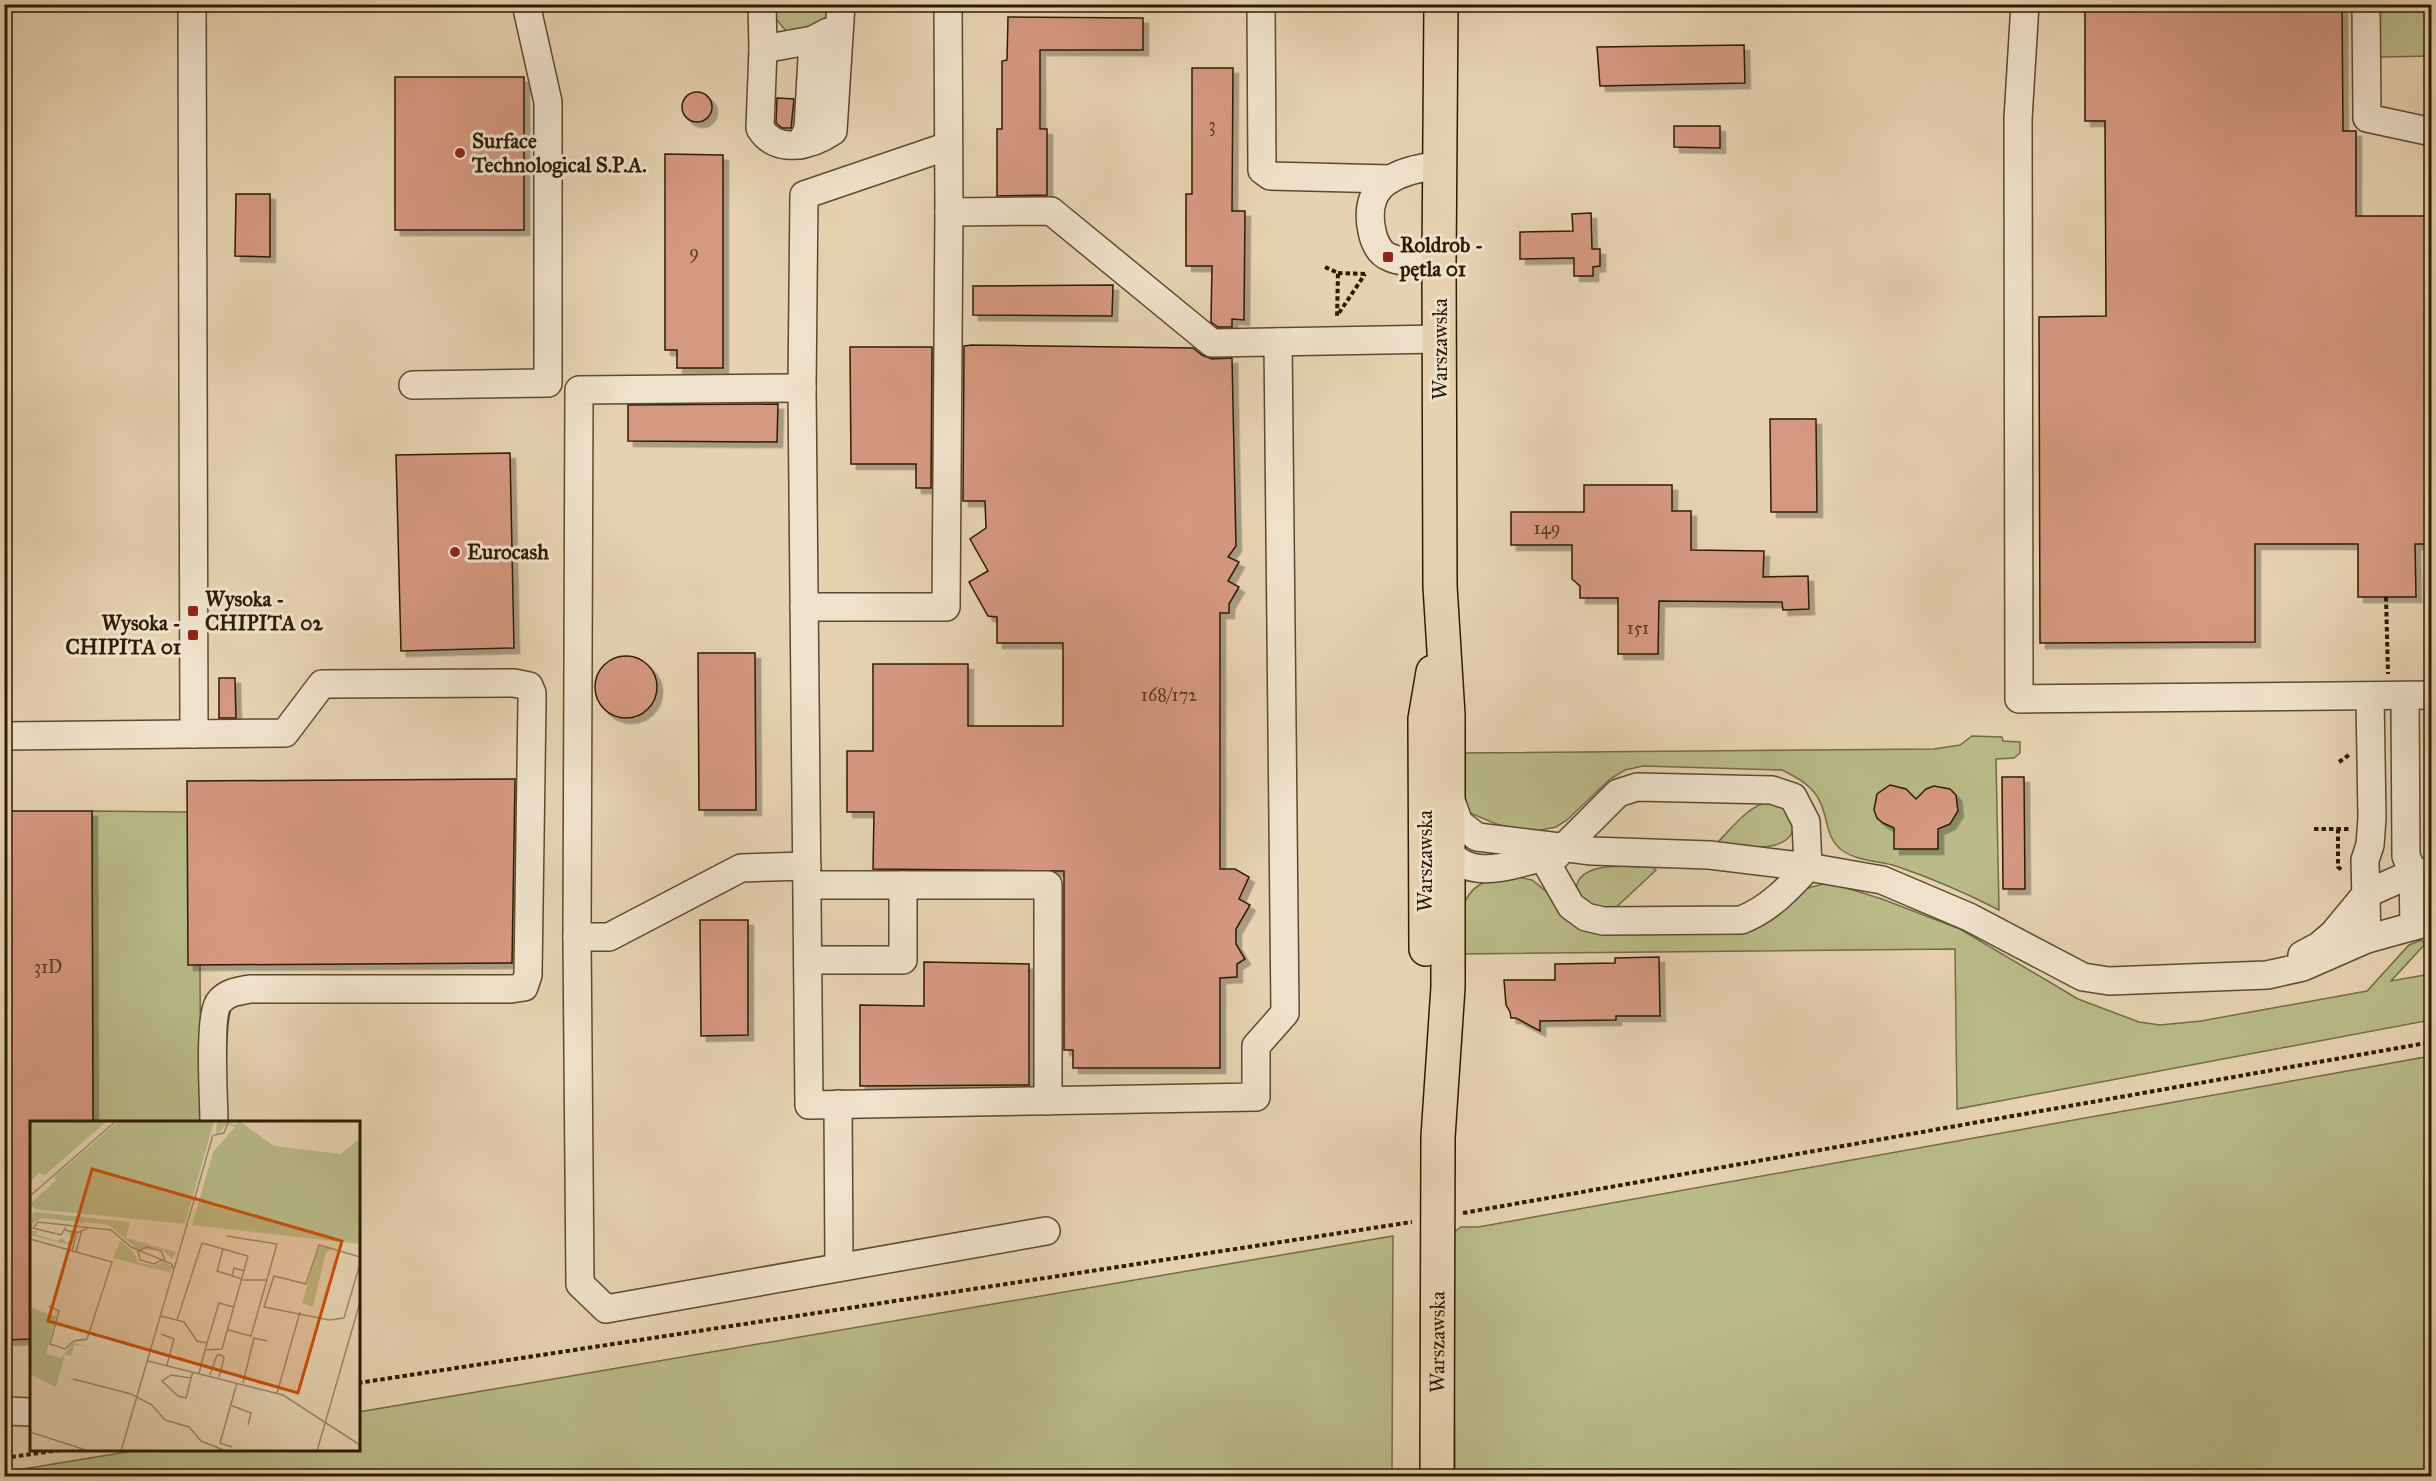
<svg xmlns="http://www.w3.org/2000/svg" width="2436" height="1481" viewBox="0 0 2436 1481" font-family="'IM FELL Great Primer',serif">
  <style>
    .green { fill: #b9bb88; stroke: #746c45; stroke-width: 1.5 }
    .building { fill: #d59881; stroke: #2e1c02; stroke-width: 1.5; filter: url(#shadow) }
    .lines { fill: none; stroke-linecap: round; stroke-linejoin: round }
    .minor-casing { stroke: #5c4a2e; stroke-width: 30 }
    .major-casing { stroke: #2e1c02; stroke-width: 36 }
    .path { stroke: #2e1c02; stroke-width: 4; stroke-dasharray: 4.5 3; stroke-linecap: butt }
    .minor { stroke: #efe2cc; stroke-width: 27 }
    .major { stroke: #e6d2b1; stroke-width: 33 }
    .poi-dot { fill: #8f2418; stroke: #efe2cc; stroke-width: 2 }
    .labels { text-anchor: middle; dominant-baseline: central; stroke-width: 6; stroke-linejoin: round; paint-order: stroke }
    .number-label { font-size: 18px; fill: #583b22 }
    .poi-label { font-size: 21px; font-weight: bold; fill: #2e1c02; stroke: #efe2cc; text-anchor: start }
    .street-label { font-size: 21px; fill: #2e1c02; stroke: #efe2cc }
    .inset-road { fill: none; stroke: #9c896b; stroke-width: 1.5 }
    .view { fill: #cc500a; fill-opacity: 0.15; stroke: #cc500a; stroke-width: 3 }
    .inset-edge { fill: none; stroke: #2e1c02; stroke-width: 3 }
  </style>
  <defs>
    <filter id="shadow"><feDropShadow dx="5.5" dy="5.5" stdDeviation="0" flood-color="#0004"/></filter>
  </defs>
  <rect width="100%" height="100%" fill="#e6d2b1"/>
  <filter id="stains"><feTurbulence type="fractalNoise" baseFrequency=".00333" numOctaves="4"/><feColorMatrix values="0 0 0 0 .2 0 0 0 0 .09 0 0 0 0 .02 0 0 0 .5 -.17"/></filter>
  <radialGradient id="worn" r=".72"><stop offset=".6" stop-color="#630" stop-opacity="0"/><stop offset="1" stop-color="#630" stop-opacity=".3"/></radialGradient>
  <g class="green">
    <path d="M771,5H832C830,27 805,29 787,32L771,13Z"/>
    <path d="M2379,5H2431V56L2380,57Z"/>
    <path d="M1972,736L2002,737L2003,741L2020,742V753L2014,758L1996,759L1999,910C1966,893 1931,878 1896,866C1879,861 1858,861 1843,851C1824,838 1829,815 1818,798C1810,784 1796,777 1782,770L1643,766L1625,770L1610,779L1567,820L1556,827L1535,831L1499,825L1470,813L1463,804L1460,753L1934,749L1960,745Z"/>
    <path d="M2431,754V861L2425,855V768Z"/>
    <path d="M1772,801C1794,811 1804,837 1775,845C1758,850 1734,844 1717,843C1734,826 1748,805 1772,801Z"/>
    <path d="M92,811L187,812L199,820L201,1122H93Z"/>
    <path d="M1652,867L1656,870L1610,913L1600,914L1576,893C1574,859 1629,867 1652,867Z"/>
    <path d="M1510,875L1532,880L1547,892L1561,916L1583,930H1731L1797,891L1823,884L1837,885L1882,899L1960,929L2078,999L2139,1022L2160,1025L2201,1021L2367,991L2409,945L2421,940L2425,944L2391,981L2431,974V1020L1957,1109L1955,949L1459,954C1460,931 1456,900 1479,885C1487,880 1500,878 1510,875Z"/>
    <path d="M2431,1056V1476H1455L1453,1233L1461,1227H1478Z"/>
    <path d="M1393,1236L1392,1476H5V1472L139,1450H358L359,1412Z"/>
  </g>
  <g class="building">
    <path d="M2085,4H2342L2343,131H2356V216H2432V544H2415L2416,597H2358V544H2255V642L2040,643L2039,317L2106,316L2105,121H2085Z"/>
    <path d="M1008,17L1143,18V50H1040V129H1047V195L997,196V129H1002V61L1007,60Z"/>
    <path d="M1744,45L1745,83L1600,86L1597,47Z"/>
    <path d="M1192,68H1233L1232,211H1245L1244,320L1232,319V327H1218L1211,322L1212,266H1186V194H1192Z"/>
    <rect x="395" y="77" width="129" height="153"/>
    <circle cx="697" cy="107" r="15"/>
    <path d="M777,98L794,99L791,128H782L776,123Z"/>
    <path d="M1674,126H1720V148L1674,147Z"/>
    <path d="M665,154L723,155V368H677V350H665Z"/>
    <path d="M236,194H270V257L235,256Z"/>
    <path d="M1591,213L1592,249H1600V266L1593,267V276H1574V258L1520,259V232L1573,231L1572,214Z"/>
    <path d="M1113,285L1112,316L973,315V286Z"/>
    <path d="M972,345L1193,348L1202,355L1212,359L1232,358L1236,546L1228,557L1239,562L1228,581L1239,587L1229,604V613H1220V869H1235L1249,877L1239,899L1250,905L1236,929V944L1245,959L1237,964V977L1220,978V1068H1073V1050H1064V871L873,869L874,812H847V751H873V664H968V726H1063V643H997V617L988,616L969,582L988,571L970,539L986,528L985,501H963L964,346Z"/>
    <path d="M850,347H932L931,488H916V464H851Z"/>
    <path d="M778,404L777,442L628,441V405Z"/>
    <path d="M1770,419H1816L1817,512H1771Z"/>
    <path d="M510,453L514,648L401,651L396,455Z"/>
    <path d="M1584,485H1672V511H1691V550L1764,551L1763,577L1808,576L1809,609L1783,610L1782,602L1659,601L1658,654H1618V598H1580V586L1572,579V545H1511V512H1584Z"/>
    <path d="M698,653H755L756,810H699Z"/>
    <circle cx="626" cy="687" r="31"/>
    <path d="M219,678H235L236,718H219Z"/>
    <path d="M2002,777H2024L2025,889H2003Z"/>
    <path d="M515,779L512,963L188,965L187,781Z"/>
    <path d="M1890,785L1906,789L1916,799L1926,789L1934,786L1950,789L1956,795L1958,811L1950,824L1938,829V849H1894V828L1883,823L1877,818L1874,810L1877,794Z"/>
    <path d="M4,811H92L93,1122H32V1339L4,1340Z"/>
    <path d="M700,920H748V1035L701,1036Z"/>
    <path d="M1659,957L1660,1016H1616V1020L1540,1021V1031L1516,1018H1511L1510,1012L1506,1005L1504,980H1555V964L1615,963V958Z"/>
    <path d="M924,962L1029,964V1085L860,1086V1005L924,1006Z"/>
  </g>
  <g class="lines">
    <defs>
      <g id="minor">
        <path d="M192,4L194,734"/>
        <path d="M762,4L763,49L760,128C776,155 811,146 833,131L841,4"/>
        <path d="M948,4L949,212L1051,211L1212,343L1440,339"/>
        <path d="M1261,4L1262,170L1270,176L1390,179"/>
        <path d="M2025,4L2018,119L2019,699L2432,695"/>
        <path d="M2366,4L2367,118L2432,132"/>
        <path d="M763,49L813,40L828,32"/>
        <path d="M800,145L808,129L813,40"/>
        <path d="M948,146L804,195L802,388L809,1105L1256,1097V1046L1285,1013L1278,342"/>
        <path d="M1439,262C1423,261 1403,264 1389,257C1371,250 1367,215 1373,199C1376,191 1383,183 1391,179C1405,170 1423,168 1439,165"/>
        <path d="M413,385L548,383V102L526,4"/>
        <path d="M802,388L579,390L577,937L580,1284L606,1309L1046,1231"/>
        <path d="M804,607H946L949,212"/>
        <path d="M2405,696L2406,856L2413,873L2414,926"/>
        <path d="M4,736L285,733L322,684L514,683L529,686L532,693V701L528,975L524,987L511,989H250C239,991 228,992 220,1001C208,1013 214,1102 214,1122"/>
        <path d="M1449,795L1459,823L1477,837L1592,851L1709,855L1808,867L1882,880L1969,917L2083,977L2109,981L2267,975L2303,967L2367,939L2432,921"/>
        <path d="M1441,840C1466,890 1514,861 1557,855"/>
        <path d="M1543,857L1571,906L1586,917L1603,921L1741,920C1768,910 1789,888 1808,867L1806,822L1793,797L1772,790L1637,787L1618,793L1564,847"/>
        <path d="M807,885H1048V1101"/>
        <path d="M577,937H609L741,868L807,866"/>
        <path d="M2367,939L2365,860L2370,845L2372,818L2370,696"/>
        <path d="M2302,955L2319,946L2333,934L2366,894L2413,873L2429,872"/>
        <path d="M808,960H903V885"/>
        <path d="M838,1104L839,1267"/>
        <path d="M4,1411L32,1412"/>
      </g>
      <g id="major">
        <path d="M1426,949L1425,719L1433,672"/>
        <path id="s1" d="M1437,1476L1438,1137L1448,987V715L1440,586L1439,262L1441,4"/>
      </g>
    </defs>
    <use href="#minor" class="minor-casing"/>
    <use href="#major" class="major-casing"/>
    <g class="path">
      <path d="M1325,267L1338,273L1337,318"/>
      <path d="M1338,273L1367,274"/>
      <path d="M1339,313L1365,274"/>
      <path d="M2386,597L2388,674"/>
      <path d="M2339,762L2349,755"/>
      <path d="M2314,829H2350"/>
      <path d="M2338,829V867L2343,871"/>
      <path d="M1463,1213L2432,1042"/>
      <path d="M358,1383L1412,1222"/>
      <path d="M4,1458L60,1450"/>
    </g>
    <use href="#minor" class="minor"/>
    <use href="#major" class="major"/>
  </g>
  <g class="poi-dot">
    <circle cx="460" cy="153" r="6"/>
    <rect x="1382" y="251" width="12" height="12" rx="3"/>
    <circle cx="455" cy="552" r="6"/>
    <rect x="187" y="605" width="12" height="12" rx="3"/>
    <rect x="187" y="629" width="12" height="12" rx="3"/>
  </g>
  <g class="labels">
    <g class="number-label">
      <text x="1212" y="125">3</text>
      <text x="694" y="252">9</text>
      <text x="1547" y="528">149</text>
      <text x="1638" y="628">151</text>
      <text x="1169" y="695">168/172</text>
      <text x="48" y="967">31D</text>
    </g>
    <g class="poi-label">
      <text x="472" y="141">Surface<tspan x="472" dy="24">Technological S.P.A.</tspan></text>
      <text x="1400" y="245">Roldrob -<tspan x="1400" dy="24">pętla 01</tspan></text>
      <text x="467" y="552">Eurocash</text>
      <text x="205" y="599">Wysoka -<tspan x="205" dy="24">CHIPITA 02</tspan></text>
      <text x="181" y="623" text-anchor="end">Wysoka -<tspan x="181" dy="24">CHIPITA 01</tspan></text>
    </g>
    <g class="street-label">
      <text transform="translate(1440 349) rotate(-90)">Warszawska</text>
      <text transform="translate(1425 861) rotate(-90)">Warszawska</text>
      <text stroke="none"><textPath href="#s1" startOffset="134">Warszawska</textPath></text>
    </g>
  </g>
  <g transform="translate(30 1121)">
    <rect width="330" height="330" fill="#e6d2b1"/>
    <path d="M0,0H77L15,54L9,52L0,61ZM89,0H184L155,103L5,88L0,83L26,59L24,56ZM187,0L206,4L209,0L244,25L311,33L329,18L330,10V123L162,104L183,31L205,6L197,3L186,14ZM3,91L100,101L96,117L147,131L142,138L132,129L107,128L79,104L55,101L49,104L51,101L12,97L2,103V110H9L5,113L27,120L32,117L36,122L41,118L38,110L45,113L40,124L0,114ZM90,120L104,131L108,141L124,145L134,141L142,145L141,152L83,137ZM289,126L299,127V130L296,131L283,186L272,182ZM0,186L26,196L16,233L31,237L43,222L62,226L45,224L41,235L35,233L26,266L0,253Z" fill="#b9bb88"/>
    <path class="inset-road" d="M184,14L194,12L199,0M0,75L86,0M36,106L31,114L3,107L8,101L81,109L101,126L142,143L143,148M35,109L47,112L58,107M197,115L247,123L221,215L198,209M0,118L82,141L57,218L44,220L35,228L20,223L29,190L19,185M193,128L187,150L212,158M42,130L47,110M46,131L52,109M330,136L289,124L276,163L244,155L234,186L299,199L314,197L330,143M132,139L124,143L110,139L108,130L117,126L131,130L135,139M202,155L204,147L214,150M211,159H237M131,195L154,201L167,220L177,222L169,252M147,199L172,122L218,135L192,228L175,229M131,213L144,218L137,244M177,222L189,182L204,186M118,240L253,274L330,324M180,254L187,234H191L194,237L189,256M161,257L141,254L132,260L148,275L156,277L161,257L163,251M43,258L101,273L122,284L135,299L159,306L171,320L196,330M213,262L224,217L237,220M247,272L270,191M200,284L221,292L218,304M0,311L59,330M202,326L190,322L207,262M91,330L183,14M287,330L330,181"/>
    <path class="view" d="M62,48L312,120L268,272L18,200Z"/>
    <rect width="330" height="330" class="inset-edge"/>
  </g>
  <rect width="2436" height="1481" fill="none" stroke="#e6d2b1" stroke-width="24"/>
  <rect x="6" y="6" width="2424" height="1469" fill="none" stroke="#2e1c02" stroke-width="3"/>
  <rect x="12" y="12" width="2412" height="1457" fill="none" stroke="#2e1c02" stroke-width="1.5"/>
  <rect width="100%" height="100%" filter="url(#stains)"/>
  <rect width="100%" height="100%" fill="url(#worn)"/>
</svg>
